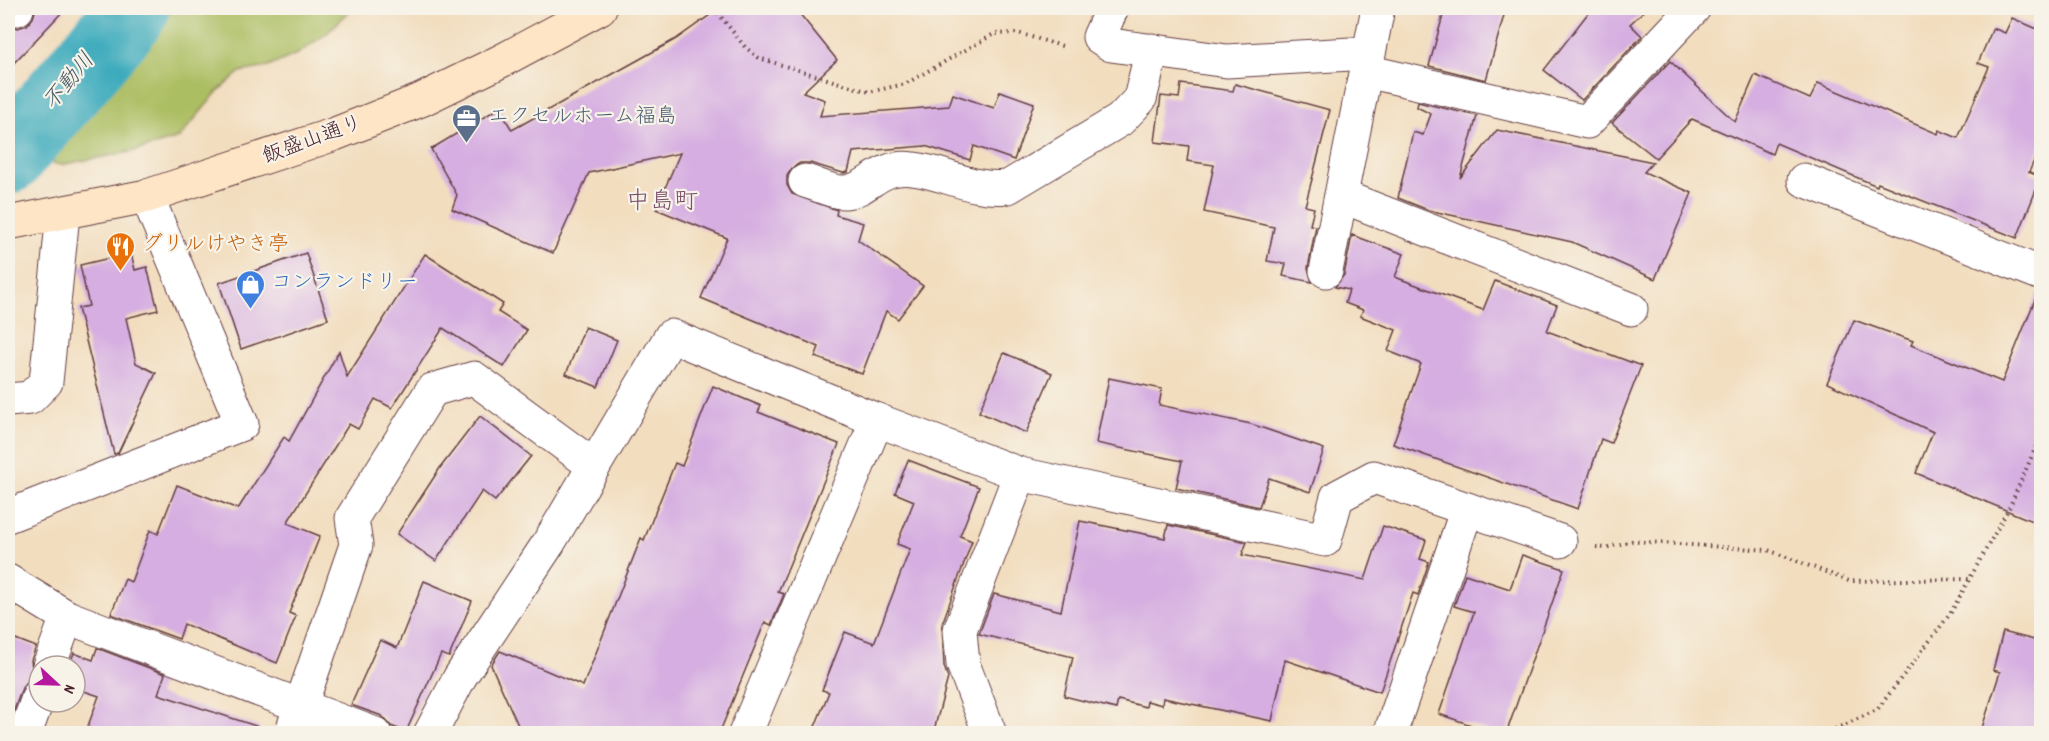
<svg xmlns="http://www.w3.org/2000/svg" width="2049" height="741" viewBox="0 0 2049 741" font-family="Dekko,'Klee One',sans-serif">
  <style>
    .green { fill: #acbe62; stroke: #7b6e46; stroke-width: 1.5 }
    .lines { fill: none; stroke-linecap: round; stroke-linejoin: round }
    .river { stroke: #3eabbd; stroke-width: 74 }
    .building { fill: #d6aee1 }
    .street-casing { stroke: #633c41; stroke-width: 35 }
    .secondary-casing { stroke: #633c41; stroke-width: 35 }
    .path { stroke: #633c41; stroke-width: 4; stroke-dasharray: 1.5 4.5; stroke-linecap: butt }
    .street { stroke: #fff; stroke-width: 33 }
    .secondary { stroke: #fde5c5; stroke-width: 33 }
    .labels { text-anchor: middle; dominant-baseline: central; stroke-width: 4.5; stroke-linejoin: round; paint-order: stroke }
    .service-label { font-size: 21px; fill: #4e5e75; stroke: #f7f3e8; text-anchor: start }
    .street-label { font-size: 21px; fill: #4a1f2b; stroke: #f7f3e8 }
    .food-label { font-size: 21px; fill: #c56008; stroke: #f7f3e8; text-anchor: start }
    .shop-label { font-size: 21px; fill: #366cbe; stroke: #f7f3e8; text-anchor: start }
    .water-label { font-size: 22px; font-style: italic; fill: #455765; stroke: #f7f3e8 }
    .quarter-label { font-size: 24px; fill: #7b516b; stroke: #f7f3e8 }
  </style>
  <rect width="100%" height="100%" fill="#f7f3e8"/>
  <filter id="ink" filterUnits="userSpaceOnUse"><feTurbulence type="fractalNoise" baseFrequency=".0167" numOctaves="2"/><feDisplacementMap in="SourceGraphic" scale="12" xChannelSelector="R" yChannelSelector="G"/><feConvolveMatrix kernelMatrix="1 2 1 2 8 2 1 2 1" color-interpolation-filters="sRGB"/></filter>
  <filter id="wash" filterUnits="userSpaceOnUse"><feTurbulence type="fractalNoise" baseFrequency=".008" numOctaves="4" result="noise"/><feDisplacementMap in="SourceGraphic" scale="24" xChannelSelector="R" yChannelSelector="G"/><feGaussianBlur stdDeviation="1.35" result="paint"/><feColorMatrix in="noise" values="0 0 0 0 0 0 0 0 0 0 0 0 0 0 0 0 0 1.4 0 .05"/><feComposite in="paint" operator="in"/></filter>
  <g filter="url(#wash)">
    <rect width="100%" height="100%" fill="#f2ddbe"/>
    <path class="green" d="M172,8H353L327,33L299,53L268,67L240,72L217,92L179,138L135,151L60,165L42,160L119,78Z"/>
    <g class="lines">
      <path class="river" d="M8,157L121,25L133,8"/>
    </g>
    <g id="blocks">
      <g class="building">
        <path d="M36,8H66L8,69V25L18,28L27,25L33,18Z"/>
        <path d="M720,8H795L837,60L803,92L825,100L820,116L949,106L953,94L994,108L1000,91L1034,103L1014,160L974,146L970,160L925,146L853,152L848,172L843,173L810,163H800L792,168L787,176V185L792,194L837,210L836,215L863,223L858,240L923,286L898,319L886,311L862,374L815,357L819,347L701,298L727,238L656,209L680,153L589,173L553,253L452,209L457,195L431,149L499,108L512,130L676,39Z"/>
        <path d="M1445,8H1506L1486,80L1429,66Z"/>
        <path d="M1592,8H1647L1630,24L1642,36L1582,100L1544,70Z"/>
        <path d="M2012,18L2042,31V143L2029,172L2041,177L2017,238L1878,183L1877,186L1776,143L1772,154L1692,119L1656,158L1612,123L1670,61L1735,122L1755,75L1810,99L1818,83L1938,134L1939,130L1958,138L1989,67L1978,63L1993,28L2005,33Z"/>
        <path d="M1181,84L1233,91L1235,84L1330,110L1305,206L1314,208L1310,225L1316,226L1308,268L1312,282L1283,276L1286,264L1267,261L1274,227L1204,212L1214,165L1187,161L1189,146L1155,142L1161,96L1179,98Z"/>
        <path d="M1418,102L1477,116L1460,178L1497,130L1653,162L1644,172L1692,193L1655,279L1572,242L1428,210L1398,198L1413,132L1423,135L1431,114L1417,107Z"/>
        <path d="M1352,235L1404,254L1395,277L1483,310L1495,281L1557,305L1547,331L1641,366L1611,443L1601,439L1578,509L1393,444L1421,364L1388,351L1396,330L1360,316L1363,310L1345,303L1349,290L1335,287L1344,275Z"/>
        <path d="M131,253L135,270L147,267L158,310L126,318L136,363L156,373L118,453L114,454L78,308L89,306L80,265Z"/>
        <path d="M306,253L328,319L241,349L219,283Z"/>
        <path d="M425,254L503,304L498,312L527,330L504,367L443,328L392,408L375,399L358,429L349,424L287,523L320,536L289,613L296,616L277,663L184,624L179,639L111,614L125,579L131,582L150,530L158,534L177,485L238,509L284,437L289,441L339,351L347,377Z"/>
        <path d="M2038,292H2042V525L1916,473L1933,432L1827,383L1854,320L1913,341L1911,345L2002,382Z"/>
        <path d="M585,327L617,340L598,387L566,374Z"/>
        <path d="M1004,353L1052,373L1026,433L979,412Z"/>
        <path d="M1109,378L1162,389L1159,405L1251,424L1324,449L1310,492L1269,478L1259,507L1176,488L1182,461L1096,443Z"/>
        <path d="M713,386L761,406L758,412L839,444L778,592L784,594L771,625L765,622L719,734H522L491,665L500,651L583,686L641,538L644,540L675,463L682,466Z"/>
        <path d="M480,416L531,456L495,501L482,491L436,561L397,534L440,468Z"/>
        <path d="M908,460L979,487L960,536L972,541L942,624L944,666L948,678L933,734H812L829,692L822,690L845,632L874,643L910,549L897,544L914,501L895,493Z"/>
        <path d="M1080,521L1165,538L1168,525L1247,542L1242,555L1365,580L1383,526L1426,540L1420,559L1429,562L1418,595L1413,593L1380,692L1285,660L1272,721L1163,698L1162,705L1147,701L1146,707L1118,700L1116,709L1064,696L1073,657L979,634L994,594L1061,611Z"/>
        <path d="M1522,555L1564,569L1506,734H1497L1439,714L1474,612L1454,606L1465,574L1510,589Z"/>
        <path d="M424,581L472,601L449,657L441,654L406,732L391,726L382,716L351,705L380,640L397,648Z"/>
        <path d="M2003,632L2042,642V734H1980L2000,672L1993,670Z"/>
        <path d="M8,636L36,647L31,660L33,675L22,688L8,727Z"/>
        <path d="M97,648L165,674L158,694L259,727L258,734H85L99,696L75,688V666H69L74,653L93,660Z"/>
      </g>
    </g>
  </g>
  <g filter="url(#ink)">
    <use href="#blocks" fill-opacity="0" stroke="#633c41" stroke-width="1.5"/>
    <g class="lines">
      <defs>
        <g id="street">
          <path d="M15,8L17,9"/>
          <path d="M1112,8L1099,37L1111,45L1227,61L1369,53"/>
          <path d="M1366,71L1587,122L1694,8"/>
          <path d="M1804,180L2042,274"/>
          <path d="M805,181C816,184 834,193 845,192C870,190 878,164 913,169C947,173 972,191 1008,187L1120,120L1140,99L1152,50"/>
          <path d="M1341,196L1631,309"/>
          <path d="M1326,271L1378,8"/>
          <path d="M8,400L30,398L46,382L63,214"/>
          <path d="M1020,474L1325,540L1337,497L1374,477L1560,541"/>
          <path d="M8,516L242,424L147,196"/>
          <path d="M8,581L67,617L375,734"/>
          <path d="M49,666L67,617"/>
          <path d="M25,734L39,695"/>
          <path d="M291,734L356,545L352,518L432,390L474,378L594,466"/>
          <path d="M430,734L460,677L548,544L671,336L877,420L1020,474L960,630L963,664L990,734"/>
          <path d="M745,734L877,420"/>
          <path d="M1390,734L1467,509"/>
        </g>
        <path id="secondary" d="M8,223L147,196L335,134L421,100L503,60L600,8"/>
      </defs>
      <use href="#street" class="street-casing"/>
      <use href="#secondary" class="secondary-casing"/>
      <g class="path">
        <path d="M714,8L745,47L759,58L869,92L905,84L994,34L1018,33L1062,46"/>
        <path d="M1596,547L1605,548L1632,541L1768,550L1849,581L1970,579"/>
        <path d="M1824,734L1877,710L1950,614L2009,508L2042,433"/>
      </g>
      <use href="#street" class="street"/>
      <use href="#secondary" class="secondary"/>
    </g>
  </g>
  <defs>
    <symbol id="office-pin" viewBox="-11 -11 22 30"><path d="M0 17L-7.5 6A9.5 9.5 0 1 1 7.5 6Z" fill="#5c6f8a" stroke="#f7f3e8"/><path d="M-6-3h4V-5.5h4V-3h4V5H-6ZM-1-4.5V-3h2v-1.5ZM-6 0V1H6V0Z" fill="#fff"/></symbol>
    <symbol id="restaurant-pin" viewBox="-11 -11 22 30"><path d="M0 17L-7.5 6A9.5 9.5 0 1 1 7.5 6Z" fill="#e8710a" stroke="#f7f3e8"/><path d="M-5-6h1v4h1v-4h1v4h1v-4h1v5L-1.5 .5V6h-2V.5L-5-1ZM5-6V6H3V1.5H1.5Q1.5-4 5-6Z" fill="#fff"/></symbol>
    <symbol id="shop-pin" viewBox="-11 -11 22 30"><path d="M0 17L-7.5 6A9.5 9.5 0 1 1 7.5 6Z" fill="#3f7fe0" stroke="#f7f3e8"/><path d="M-5-2.5h2.3a2.7 3.5 0 0 1 5.4 0H5L5.5 6h-11ZM-1.5-2.5h3a1.5 2.3 0 0 0-3 0Z" fill="#fff"/></symbol>
  </defs>
  <g fill-rule="evenodd">
    <use href="#office-pin" x="450" y="102" width="33" height="45"/>
    <use href="#restaurant-pin" x="104" y="230" width="33" height="45"/>
    <use href="#shop-pin" x="234" y="268" width="33" height="45"/>
  </g>
  <g class="labels">
    <g class="service-label">
      <text x="488" y="118">エクセルホーム福島</text>
    </g>
    <g class="street-label">
      <text transform="translate(313 141) rotate(-20)">飯盛山通り</text>
    </g>
    <g class="food-label">
      <text x="142" y="246">グリルけやき亭</text>
    </g>
    <g class="shop-label">
      <text x="271" y="284">コンランドリー</text>
    </g>
    <g class="water-label">
      <text transform="translate(70 82) rotate(-50)">不動川</text>
    </g>
    <g class="quarter-label">
      <text x="662" y="203">中島町</text>
    </g>
  </g>
  <rect width="2049" height="741" fill="none" stroke="#f7f3e8" stroke-width="30"/>
  <g transform="translate(57 684) rotate(112)"><circle r="28" fill="#f7f3e8" stroke="#b29e9c" stroke-width="1.5"/>
  <path d="M0-4.5L10 22L0 15L-10 22Z" fill="#b5179e"/>
  <text y="-9" font-size="16" font-weight="bold" text-anchor="middle" fill="#4a1f2b">N</text>
  </g>
</svg>
